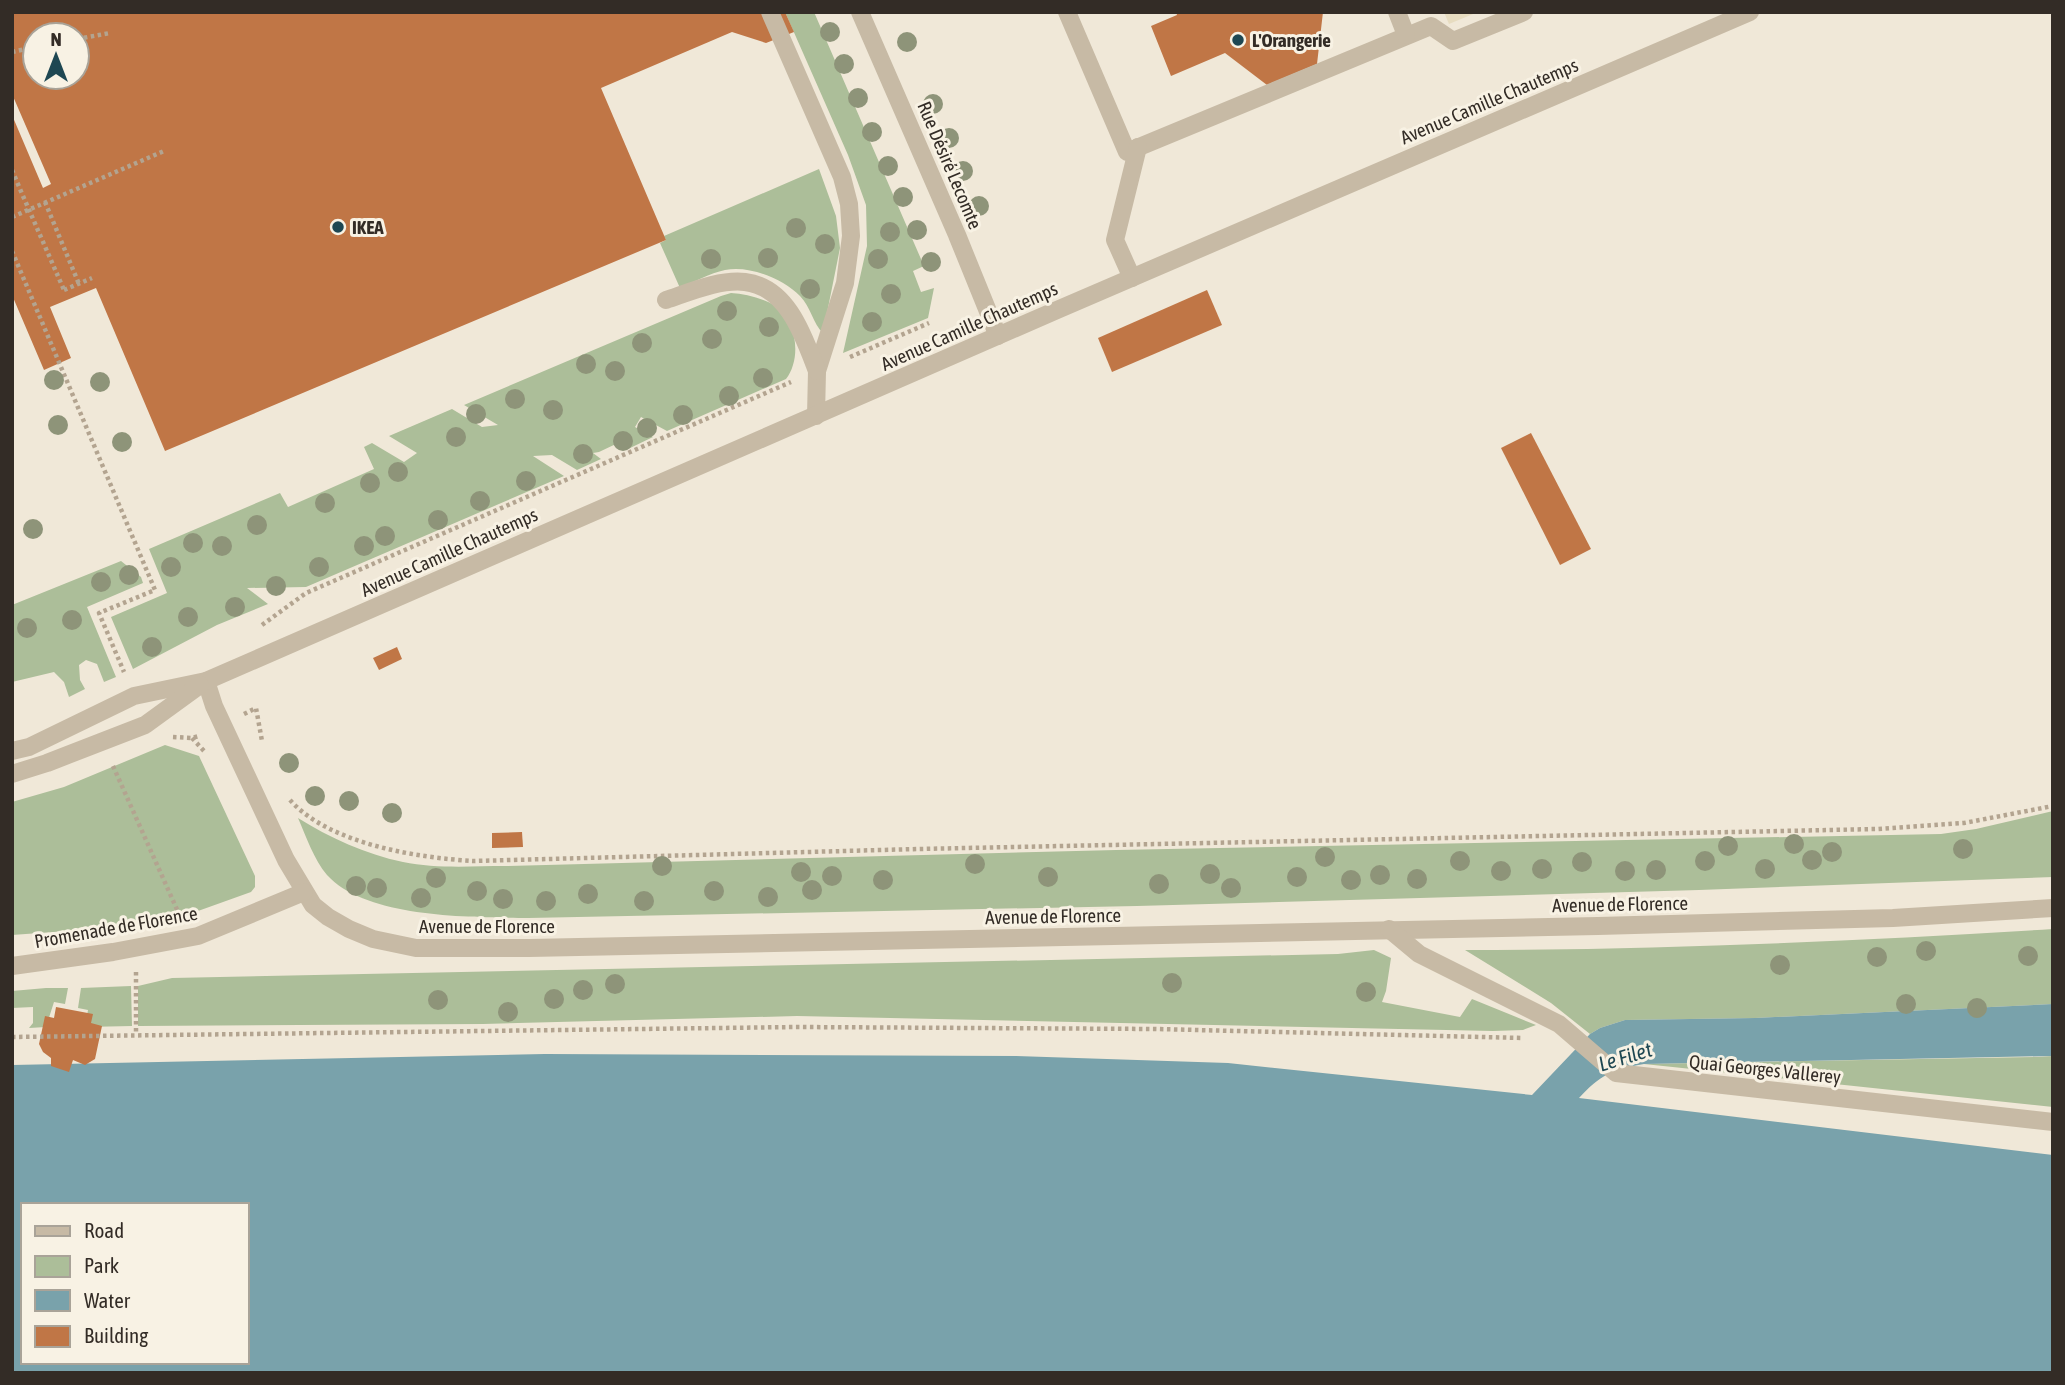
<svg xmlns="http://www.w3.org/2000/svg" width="2065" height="1385" viewBox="0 0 2065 1385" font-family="'Asap Condensed',sans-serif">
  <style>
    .green { fill: #acbe99 }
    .plaza { fill: #e7dcc0 }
    .water { fill: #79a2ab; fill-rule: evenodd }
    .building { fill: #c07646; fill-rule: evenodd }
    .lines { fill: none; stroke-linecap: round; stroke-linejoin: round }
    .path { stroke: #b3a490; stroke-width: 4.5; stroke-dasharray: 3.5 3.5; stroke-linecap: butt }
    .service { stroke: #c7baa5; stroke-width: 18 }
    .minor { stroke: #c7baa5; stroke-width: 18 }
    .path-bridge { stroke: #b3a490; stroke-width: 4.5; stroke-dasharray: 3.5 3.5; stroke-linecap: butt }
    .tree { fill: #8e9479 }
    .poi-dot { fill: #1e4752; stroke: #f8f2e4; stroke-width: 2.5 }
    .labels { text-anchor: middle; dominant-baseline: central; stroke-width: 6; stroke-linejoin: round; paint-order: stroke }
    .poi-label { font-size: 19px; font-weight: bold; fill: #332c26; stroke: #f8f2e4; text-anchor: start }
    .street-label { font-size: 19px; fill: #332c26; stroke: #f8f2e4 }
    .water-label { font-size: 21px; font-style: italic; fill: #1e4752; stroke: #f8f2e4 }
  </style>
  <rect width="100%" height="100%" fill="#f0e8d8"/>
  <g class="green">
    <path d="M785,12H814L924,266L913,271L921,292L934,288L928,318L843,353L867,246L866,205L848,155Z"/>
    <path d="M819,169L836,216L840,248L823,333C813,324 811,307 800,296C783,279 750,265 725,270C710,273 694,282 680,288L660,243L666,240L664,236Z"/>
    <path d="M731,293C745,294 762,298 774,305C797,320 802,358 786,379L667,431L641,417L635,427L653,437L628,449L618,443L599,452L593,453L601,459L577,470L552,455L533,456L564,476L306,587L247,588L268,604L217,625L133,669L111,617L167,593L149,549L280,493L288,507L374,469L364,447L372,443L404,462L417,453L389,436L452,409L482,427L498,425L464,405L721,296Z"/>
    <path d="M121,561L141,577L143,583L87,607L116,677L104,682L97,664L86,660L79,665L80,680L85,689L69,697L64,682L54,672L12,682V605Z"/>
    <path d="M165,745L199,756L255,876V887L251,892L198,911L136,926L12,935V802L64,787Z"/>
    <path d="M2053,811V877L1699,890L1137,906L528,918C473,917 367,919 327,875C314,860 306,836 298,818C330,838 365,854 403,862C436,869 472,866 506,866L1116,850L1941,834L1976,829Z"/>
    <path d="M2053,929V1004L1755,1018L1625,1020L1600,1028L1590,1034L1551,1003L1465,950C1661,950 1857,941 2053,929Z"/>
    <path d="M1374,950L1391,958L1386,991L1382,1002L1460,1017L1472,999L1536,1025L1523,1030L1493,1031L797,1016L483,1024L138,1026V986L172,978L1338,954Z"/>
    <path d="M131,986L132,1026L85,1027L88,1010L78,1008L81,988Z"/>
    <path d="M46,988H68L65,1004L54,1002L46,1027L29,1028L33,1023V1007L12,1008V991Z"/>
    <path d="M2053,1056V1107L1644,1064L2038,1057Z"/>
  </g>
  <path class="plaza" d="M1444,12H1478L1449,24Z"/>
  <path class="water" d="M2053,1004V1056L1644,1064C1613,1069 1600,1075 1579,1098L2053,1155V1373H12V1065L545,1054L1016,1056L1228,1063L1532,1095L1590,1034L1600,1028L1625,1020L1755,1018ZM23,1205H247V1362H23Z"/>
  <g class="building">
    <path d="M12,12H785L794,32L766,43L732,32L601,88L666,240L165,451L96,288L50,307L71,358L44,370L12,295V115L43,188L51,184L12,94ZM35,35H77V77H35Z"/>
    <path d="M1176,12H1323L1317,64L1267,85L1225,53L1171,76L1151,26L1177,15Z"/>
    <path d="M1207,290L1222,325L1112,372L1098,338Z"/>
    <path d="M1531,433L1591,549L1560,565L1501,448Z"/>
    <path d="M397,647L402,659L379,670L373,658Z"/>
    <path d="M522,832L523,847L492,848V833Z"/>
    <path d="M56,1007L93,1014L91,1023L102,1026L95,1059L85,1065L73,1060L69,1072L51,1066V1058L43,1052L39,1044L45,1016L54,1018Z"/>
  </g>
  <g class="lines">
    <g class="path">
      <path d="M77,39L110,33"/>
      <path d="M12,52L35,47"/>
      <path d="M12,170L23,196"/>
      <path d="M45,202L79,284"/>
      <path d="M12,217L164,151"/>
      <path d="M12,251L155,590L99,613L124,672"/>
      <path d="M64,290L92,278"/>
      <path d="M850,357L929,323"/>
      <path d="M262,625L306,593L791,382"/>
      <path d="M244,714L256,708L262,741"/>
      <path d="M173,737L192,738L199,736"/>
      <path d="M192,738L204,751"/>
      <path d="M113,766L179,914"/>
      <path d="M290,800C329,844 418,858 474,861L918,849L1877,829L1964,823L2053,806"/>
      <path d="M136,972V1034"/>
      <path d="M12,1037L797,1027L1156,1029L1523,1038"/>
    </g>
    <g class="service">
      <path d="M770,12L842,177L849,204L851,236L845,283L817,371L816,416"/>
      <path d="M1067,12L1127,152L1431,26L1453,41L1524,12"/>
      <path d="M1397,12L1406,35"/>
      <path d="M1132,278L1115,240L1138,147"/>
      <path d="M666,300C690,292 720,279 745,282C788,287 804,337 817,371"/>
    </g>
    <g class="minor">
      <path d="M860,12L957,235L998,336"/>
      <path d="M206,681L214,706L286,860L313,905L328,917L349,929L373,939L416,948H529L1598,926L1893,918L2053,908"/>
      <path d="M12,751L29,747L134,696L206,681L1057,310L1750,12"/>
      <path d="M12,774L47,763L145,725L200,685"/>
      <path d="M1389,929L1419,954L1559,1024L1616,1073L2053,1122"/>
      <path d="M12,966L113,952L198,936L304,892"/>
    </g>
    <path class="path-bridge" d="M23,196L64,290"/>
  </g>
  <g class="tree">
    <circle cx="830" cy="32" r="10"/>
    <circle cx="907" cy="42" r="10"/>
    <circle cx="844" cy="64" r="10"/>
    <circle cx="858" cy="98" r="10"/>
    <circle cx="933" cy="104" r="10"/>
    <circle cx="872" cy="132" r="10"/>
    <circle cx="949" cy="138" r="10"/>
    <circle cx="888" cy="166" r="10"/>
    <circle cx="963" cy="171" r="10"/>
    <circle cx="903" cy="197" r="10"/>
    <circle cx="979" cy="206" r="10"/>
    <circle cx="796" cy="228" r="10"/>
    <circle cx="917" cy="230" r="10"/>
    <circle cx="890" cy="232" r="10"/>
    <circle cx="825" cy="244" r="10"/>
    <circle cx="768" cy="258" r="10"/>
    <circle cx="711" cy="259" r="10"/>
    <circle cx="878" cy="259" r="10"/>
    <circle cx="931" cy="262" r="10"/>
    <circle cx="810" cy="289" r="10"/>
    <circle cx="891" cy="294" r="10"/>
    <circle cx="727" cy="311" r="10"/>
    <circle cx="872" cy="322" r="10"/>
    <circle cx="769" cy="327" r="10"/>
    <circle cx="712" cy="339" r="10"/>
    <circle cx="642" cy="343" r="10"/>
    <circle cx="586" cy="364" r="10"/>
    <circle cx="615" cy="371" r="10"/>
    <circle cx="763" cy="378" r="10"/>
    <circle cx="54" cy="380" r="10"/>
    <circle cx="100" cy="382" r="10"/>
    <circle cx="729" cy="396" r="10"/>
    <circle cx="515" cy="399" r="10"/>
    <circle cx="553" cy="410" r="10"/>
    <circle cx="476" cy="414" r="10"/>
    <circle cx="683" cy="415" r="10"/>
    <circle cx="58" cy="425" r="10"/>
    <circle cx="647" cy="428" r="10"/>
    <circle cx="456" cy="437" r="10"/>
    <circle cx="623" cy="441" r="10"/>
    <circle cx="122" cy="442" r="10"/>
    <circle cx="583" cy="454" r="10"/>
    <circle cx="398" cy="472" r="10"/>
    <circle cx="526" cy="481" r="10"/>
    <circle cx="370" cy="483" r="10"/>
    <circle cx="480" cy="501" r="10"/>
    <circle cx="325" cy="503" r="10"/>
    <circle cx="438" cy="520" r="10"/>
    <circle cx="257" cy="525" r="10"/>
    <circle cx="33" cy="529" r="10"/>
    <circle cx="385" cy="536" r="10"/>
    <circle cx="193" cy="543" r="10"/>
    <circle cx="222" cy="546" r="10"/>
    <circle cx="364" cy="546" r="10"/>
    <circle cx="171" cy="567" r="10"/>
    <circle cx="319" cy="567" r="10"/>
    <circle cx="129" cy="575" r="10"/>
    <circle cx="101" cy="582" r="10"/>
    <circle cx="276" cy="586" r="10"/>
    <circle cx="235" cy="607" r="10"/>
    <circle cx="188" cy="617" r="10"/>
    <circle cx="72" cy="620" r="10"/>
    <circle cx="27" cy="628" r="10"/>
    <circle cx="152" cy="647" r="10"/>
    <circle cx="289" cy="763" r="10"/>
    <circle cx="315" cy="796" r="10"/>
    <circle cx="349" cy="801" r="10"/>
    <circle cx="392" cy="813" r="10"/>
    <circle cx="1794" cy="844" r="10"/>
    <circle cx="1728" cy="846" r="10"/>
    <circle cx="1963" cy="849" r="10"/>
    <circle cx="1832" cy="852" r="10"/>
    <circle cx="1325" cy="857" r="10"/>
    <circle cx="1812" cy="860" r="10"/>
    <circle cx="1460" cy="861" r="10"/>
    <circle cx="1705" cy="861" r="10"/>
    <circle cx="1582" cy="862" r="10"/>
    <circle cx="975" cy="864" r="10"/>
    <circle cx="662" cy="866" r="10"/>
    <circle cx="1542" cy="869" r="10"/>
    <circle cx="1765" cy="869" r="10"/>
    <circle cx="1656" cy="870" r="10"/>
    <circle cx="1501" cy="871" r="10"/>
    <circle cx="1625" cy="871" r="10"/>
    <circle cx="801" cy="872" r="10"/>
    <circle cx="1210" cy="874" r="10"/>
    <circle cx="1380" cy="875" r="10"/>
    <circle cx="832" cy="876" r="10"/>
    <circle cx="1048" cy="877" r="10"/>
    <circle cx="1297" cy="877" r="10"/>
    <circle cx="436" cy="878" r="10"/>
    <circle cx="1417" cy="879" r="10"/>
    <circle cx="883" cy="880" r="10"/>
    <circle cx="1351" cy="880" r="10"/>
    <circle cx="1159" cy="884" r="10"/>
    <circle cx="356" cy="886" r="10"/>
    <circle cx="377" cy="888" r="10"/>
    <circle cx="1231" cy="888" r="10"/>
    <circle cx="812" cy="890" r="10"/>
    <circle cx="477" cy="891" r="10"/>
    <circle cx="714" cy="891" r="10"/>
    <circle cx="588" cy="894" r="10"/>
    <circle cx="768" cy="897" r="10"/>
    <circle cx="421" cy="898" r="10"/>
    <circle cx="503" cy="899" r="10"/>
    <circle cx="546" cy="901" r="10"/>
    <circle cx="644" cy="901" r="10"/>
    <circle cx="1926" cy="951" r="10"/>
    <circle cx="2028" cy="956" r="10"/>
    <circle cx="1877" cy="957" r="10"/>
    <circle cx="1780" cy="965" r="10"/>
    <circle cx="1172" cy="983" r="10"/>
    <circle cx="615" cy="984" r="10"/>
    <circle cx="583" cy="990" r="10"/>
    <circle cx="1366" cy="992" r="10"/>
    <circle cx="554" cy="999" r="10"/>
    <circle cx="438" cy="1000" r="10"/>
    <circle cx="1906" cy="1004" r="10"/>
    <circle cx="1977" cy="1008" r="10"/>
    <circle cx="508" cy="1012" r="10"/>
  </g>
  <g class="poi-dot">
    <circle cx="1238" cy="40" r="7"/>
    <circle cx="338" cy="227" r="7"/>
  </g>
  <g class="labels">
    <g class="poi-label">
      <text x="1252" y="40">L'Orangerie</text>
      <text x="352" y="227">IKEA</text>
    </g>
    <g class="street-label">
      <text transform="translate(1489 101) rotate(-23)">Avenue Camille Chautemps</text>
      <text transform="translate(950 165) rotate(67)">Rue Désiré Lecomte</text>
      <text transform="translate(969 326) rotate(-24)">Avenue Camille Chautemps</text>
      <text transform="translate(449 552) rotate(-24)">Avenue Camille Chautemps</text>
      <text transform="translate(1620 904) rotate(-1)">Avenue de Florence</text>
      <text transform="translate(1053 916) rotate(-1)">Avenue de Florence</text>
      <text x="487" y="926">Avenue de Florence</text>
      <text transform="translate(116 927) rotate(-10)">Promenade de Florence</text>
      <text transform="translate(1765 1069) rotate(6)">Quai Georges Vallerey</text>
    </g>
    <g class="water-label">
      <text transform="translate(1625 1056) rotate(-17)">Le Filet</text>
    </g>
  </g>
  <rect width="2065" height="1385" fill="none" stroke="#332c26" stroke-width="28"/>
  <rect x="21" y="1203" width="228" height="161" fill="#f8f2e4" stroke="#a9a398" stroke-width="2"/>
  <rect x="35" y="1226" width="35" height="10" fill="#c7baa5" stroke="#a9a398" stroke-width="2"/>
  <text x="84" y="1238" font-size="21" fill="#332c26">Road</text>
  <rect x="35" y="1256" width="35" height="21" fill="#acbe99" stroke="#a9a398" stroke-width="2"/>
  <text x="84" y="1273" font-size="21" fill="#332c26">Park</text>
  <rect x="35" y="1290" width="35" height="21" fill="#79a2ab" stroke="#a9a398" stroke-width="2"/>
  <text x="84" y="1308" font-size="21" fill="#332c26">Water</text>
  <rect x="35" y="1326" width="35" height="21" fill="#c07646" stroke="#a9a398" stroke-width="2"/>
  <text x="84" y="1343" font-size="21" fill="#332c26">Building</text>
  <g transform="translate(56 56)"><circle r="33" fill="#f8f2e4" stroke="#a9a398" stroke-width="2"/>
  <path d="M0-5L12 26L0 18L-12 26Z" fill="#1e4752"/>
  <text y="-10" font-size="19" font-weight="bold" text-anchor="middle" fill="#332c26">N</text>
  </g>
</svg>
